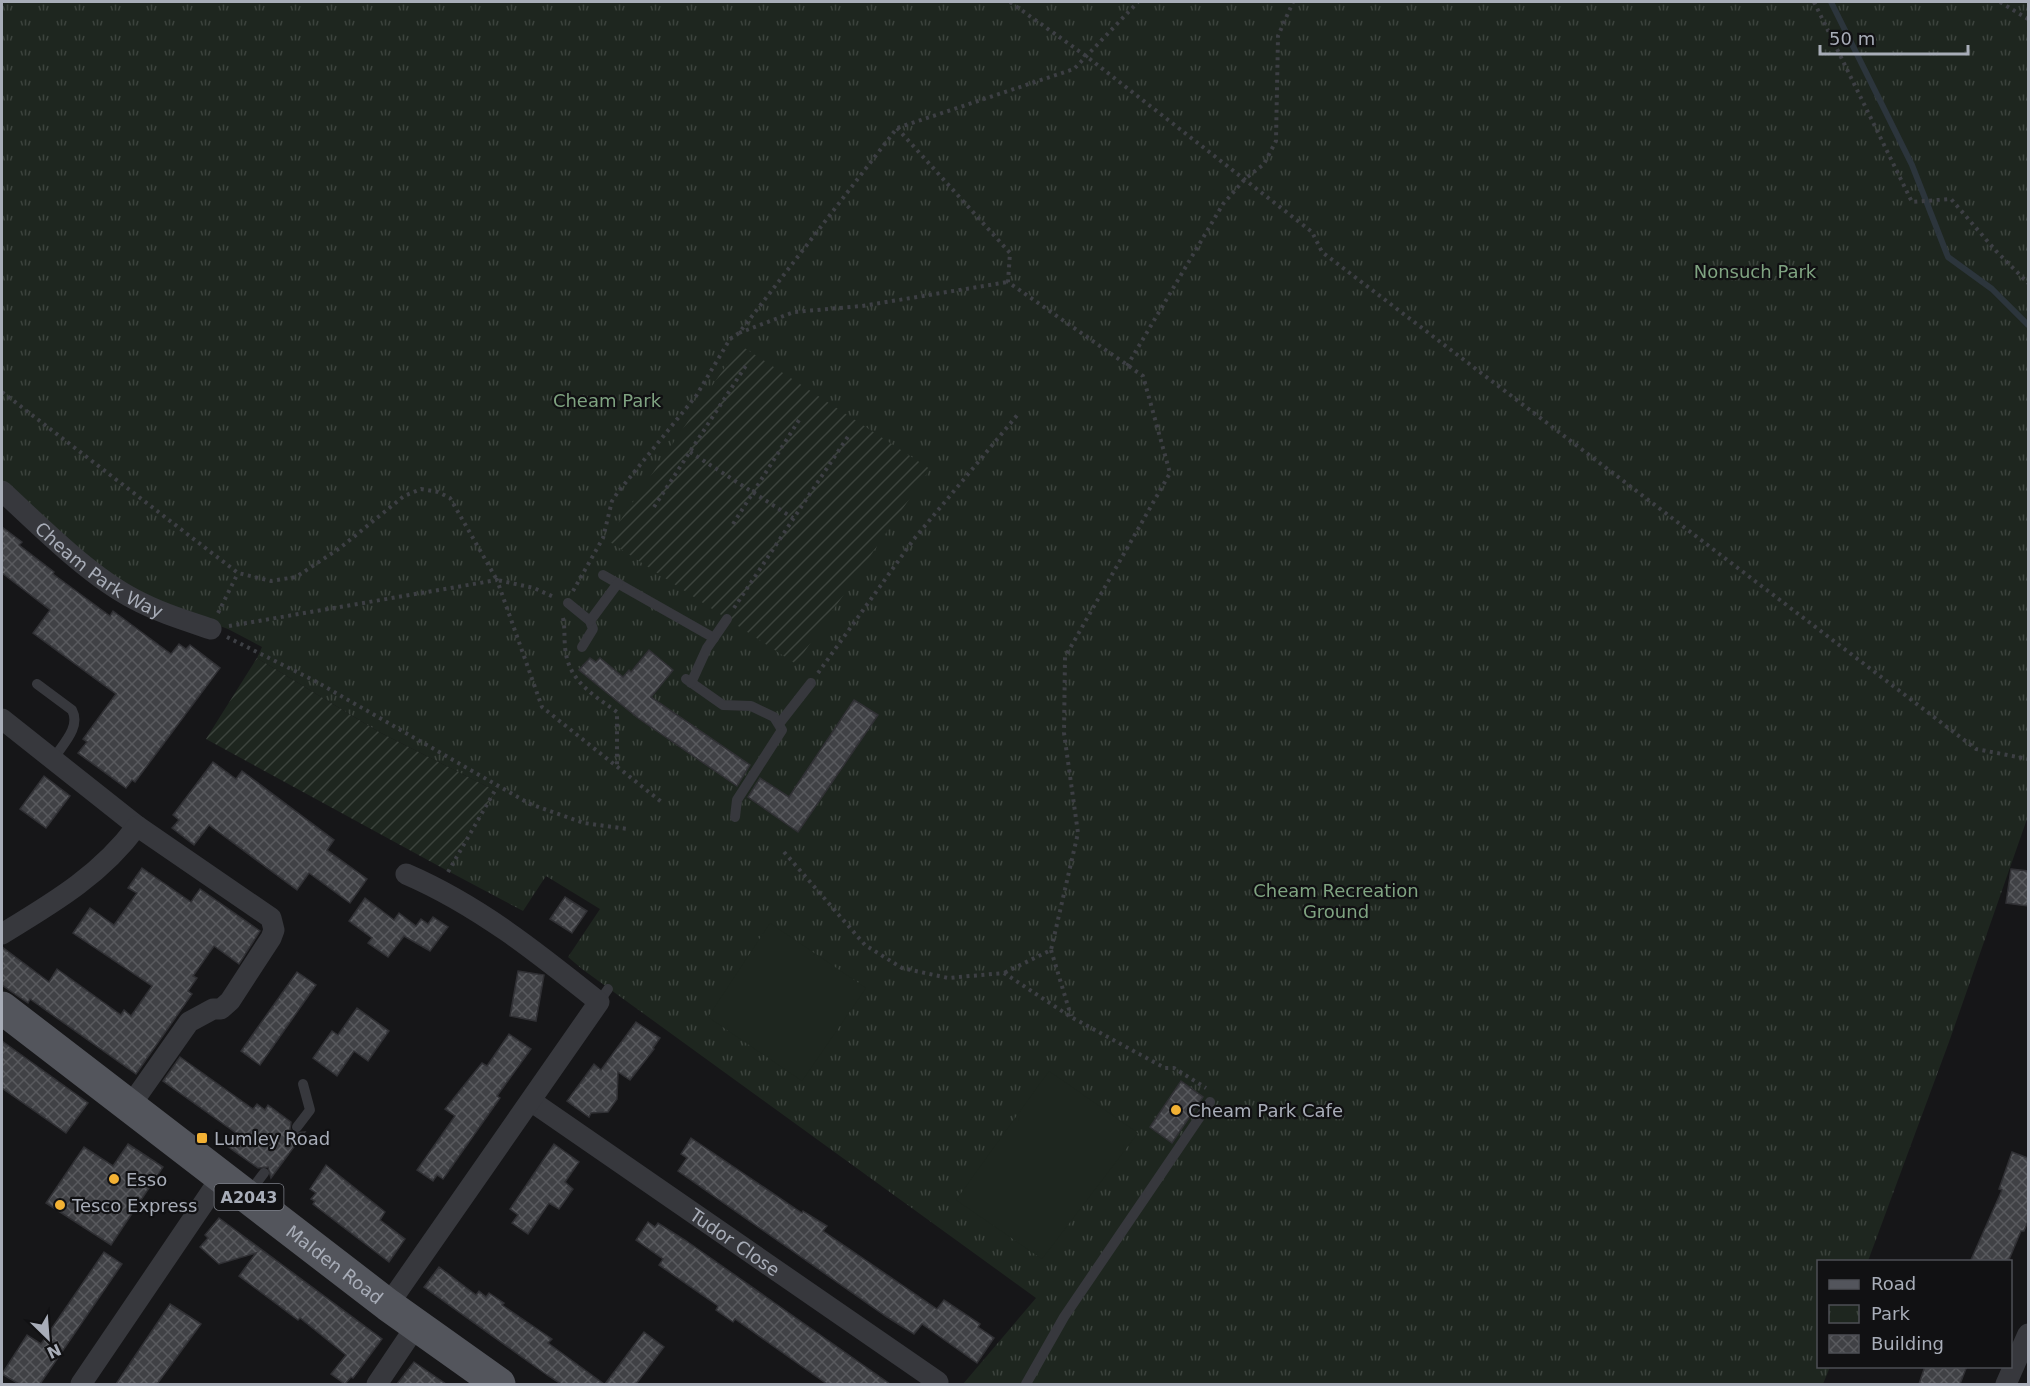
<svg xmlns="http://www.w3.org/2000/svg" width="2030" height="1386" viewBox="0 0 2030 1386" font-family="'DejaVu Sans',sans-serif">
  <style>
    .park { fill: url(#park-tufts) }
    .garden { fill: url(#garden-furrows) }
    .pitch { fill: #1e261f }
    .lines { fill: none; stroke-linecap: round; stroke-linejoin: round }
    .stream { stroke: #2c353c; stroke-width: 6 }
    .building { fill: url(#building-cross-hatch); stroke: #303034; stroke-width: 1.5 }
    .path { stroke: #3d3f44; stroke-width: 4; stroke-dasharray: 3 4.5; stroke-linecap: butt }
    .service { stroke: #37383d; stroke-width: 10 }
    .minor { stroke: #37383d; stroke-width: 21 }
    .primary { stroke: #53555c; stroke-width: 33 }
    .poi-dot { fill: #f2b134; stroke: #111113; stroke-width: 2 }
    .labels { text-anchor: middle; dominant-baseline: central; stroke-width: 4.5; stroke-linejoin: round; paint-order: stroke }
    .shield { fill: #111113; stroke: #7b7e86; stroke-width: 1.5 }
    .shield-label { font-size: 16px; font-weight: bold; fill: #a8adb8 }
    .park-label { font-size: 18px; fill: #7fa381; stroke: #111113 }
    .street-label { font-size: 18px; fill: #a8adb8; stroke: #111113 }
    .poi-label { font-size: 18px; fill: #a8adb8; stroke: #111113; text-anchor: start }
  </style>
  <defs>
    <pattern id="park-tufts" width="24" height="20" patternUnits="userSpaceOnUse" patternTransform="scale(1.5)"><rect width="24" height="20" fill="#1e261f"/><path d="M3 7l-1-3M5 7V3M7 7l1-3M15 17l-1-3M17 17v-4M19 17l1-3" fill="none" stroke="#3c433d"/></pattern>
    <pattern id="garden-furrows" width="10" height="10" patternUnits="userSpaceOnUse" patternTransform="scale(1.5)"><rect width="10" height="10" fill="#1e261f"/><path d="M-1 1l2-2M0 10L10 0M9 11l2-2" fill="none" stroke="#3c433d"/></pattern>
    <pattern id="building-cross-hatch" width="8" height="8" patternUnits="userSpaceOnUse" patternTransform="scale(1.5)"><rect width="8" height="8" fill="#404145"/><path d="M0 0l8 8M0 8l8-8" fill="none" stroke="#595a5e"/></pattern>
  </defs>
  <rect width="100%" height="100%" fill="#161618"/>
  <path class="park" d="M2,2H2028V820L2027,819L1949,1042L1868,1261L1818,1262V1366L1830,1367L1823,1384H963L1036,1298L582,969L568,957L600,909L546,876L523,911L446,870L496,791L379,732L257,658L262,647L228,629L154,602L86,560L2,480Z"/>
  <g class="garden">
    <path d="M740,345L930,469L796,664L607,540Z"/>
    <path d="M257,658L379,732L496,791L446,870L206,739Z"/>
  </g>
  <g class="pitch">
    <path d="M770,923L866,988L802,1081L708,1017Z"/>
    <path d="M1049,1071L1138,1133L1042,1259L956,1200Z"/>
  </g>
  <g class="lines">
    <path class="stream" d="M1831,2L1912,165L1948,257L1992,289L2028,325"/>
  </g>
  <g class="building">
    <path d="M2,527L22,542L19,545L54,572L53,574L110,616L113,611L171,654L179,644L186,649L190,645L220,668L135,782L132,780L126,788L78,753L87,742L83,739L116,694L33,633L50,610L2,573Z"/>
    <path d="M649,650L673,670L651,697L750,765L737,786L638,718L579,670L590,658L596,662L600,658L623,677L629,670L631,672Z"/>
    <path d="M854,700L878,715L798,832L748,797L760,778L789,797Z"/>
    <path d="M213,762L236,779L242,771L334,840L327,850L367,879L350,903L309,873L297,890L209,825L194,845L172,828L179,820L173,815Z"/>
    <path d="M44,776L70,796L46,828L20,809Z"/>
    <path d="M142,868L191,902L200,889L260,931L239,964L214,946L193,976L197,978L188,991L192,994L136,1074L30,999L28,1003L2,985V947L49,982L57,969L121,1015L124,1010L131,1016L152,986L73,933L90,908L114,925L137,893L128,888Z"/>
    <path d="M2011,869L2028,871V906L2006,903Z"/>
    <path d="M565,897L587,911L572,933L550,919Z"/>
    <path d="M365,898L394,920L399,913L416,926L421,919L428,924L433,917L448,927L430,951L404,936L388,957L368,943L372,938L349,921Z"/>
    <path d="M518,971L544,975L536,1021L510,1016Z"/>
    <path d="M297,972L316,985L260,1065L241,1051Z"/>
    <path d="M357,1008L389,1031L368,1061L354,1051L337,1076L313,1058L332,1031L338,1035Z"/>
    <path d="M636,1022L660,1038L653,1048L654,1049L630,1080L618,1072L617,1099L608,1112L591,1113L589,1117L567,1101L594,1064L601,1070Z"/>
    <path d="M509,1034L531,1049L497,1096L500,1098L443,1179L437,1175L433,1181L417,1170L455,1116L445,1109L482,1063L487,1066Z"/>
    <path d="M2,1041L88,1103L66,1133L2,1088Z"/>
    <path d="M180,1057L253,1109L257,1104L265,1110L268,1105L291,1122L290,1129L293,1133L305,1132L271,1178L268,1167L258,1168L227,1146L236,1133L163,1081Z"/>
    <path d="M1181,1081L1203,1097L1172,1143L1150,1127Z"/>
    <path d="M691,1138L802,1213L803,1211L827,1226L823,1231L937,1309L944,1300L980,1324L978,1327L994,1338L977,1363L922,1324L914,1334L887,1317L678,1171L687,1158L681,1154Z"/>
    <path d="M128,1144L163,1167L111,1245L46,1203L84,1147L113,1166Z"/>
    <path d="M554,1144L579,1162L565,1182L573,1189L559,1209L549,1203L528,1234L512,1223L518,1215L510,1209Z"/>
    <path d="M2012,1152L2028,1158V1221L2024,1231H2021L2008,1262H1970L2002,1190L1999,1189Z"/>
    <path d="M326,1165L385,1212L380,1220L405,1239L389,1262L313,1204L315,1201L311,1199L316,1193L310,1189Z"/>
    <path d="M219,1218L382,1339L353,1378L351,1377L345,1384L331,1374L346,1355L300,1318L298,1320L239,1276L256,1253L219,1264L200,1247L208,1238L205,1235Z"/>
    <path d="M648,1222L655,1227L658,1223L685,1240L890,1384H827L735,1319L733,1322L716,1310L718,1306L659,1265L663,1259L636,1240Z"/>
    <path d="M104,1252L122,1264L40,1384H19L2,1374L27,1335L41,1344Z"/>
    <path d="M439,1267L476,1295L479,1291L486,1297L489,1293L504,1303L502,1305L552,1339L548,1343L604,1384H561L547,1375L424,1287Z"/>
    <path d="M170,1304L201,1324L157,1384H116Z"/>
    <path d="M644,1332L664,1347L636,1384H605Z"/>
    <path d="M414,1362L446,1384H397Z"/>
    <path d="M1925,1366H1967L1960,1384H1919Z"/>
  </g>
  <g class="lines">
    <g class="path">
      <path d="M1010,2L1086,56L1312,232L1322,252L1976,749L2028,759"/>
      <path d="M1814,2L1912,202L1951,199L1996,251L2028,283"/>
      <path d="M2000,2L2028,19"/>
      <path d="M897,128L1010,253L1008,282L1143,376L1170,473L1065,657L1064,733L1078,833L1051,950L1004,973"/>
      <path d="M739,333L794,312L862,306L1008,282"/>
      <path d="M1127,366L1223,204L1245,179L1264,164L1276,141L1278,36L1293,2"/>
      <path d="M2,392L238,573L271,581L296,577L340,548L404,496L421,489L438,492L450,498L497,580L534,588L556,598"/>
      <path d="M690,452L793,518"/>
      <path d="M654,507L747,364"/>
      <path d="M733,524L801,417"/>
      <path d="M573,591L603,538L612,501L618,492L696,396L730,339L739,333L897,128L1074,69L1138,2"/>
      <path d="M734,608L849,435"/>
      <path d="M218,613L238,573"/>
      <path d="M563,618C565,627 564,636 565,646C567,680 592,694 617,712V765"/>
      <path d="M229,626L497,580L542,707L664,804"/>
      <path d="M227,637L315,681L530,804L584,823L628,829"/>
      <path d="M818,673L914,539L1019,413"/>
      <path d="M784,852L865,945L902,968L948,978L1004,973L1071,1017L1165,1068H1174L1206,1088"/>
      <path d="M448,872L497,787"/>
      <path d="M1051,950L1071,1016"/>
    </g>
    <g class="service">
      <path d="M603,575L714,638"/>
      <path d="M568,603L590,621L593,629L582,647"/>
      <path d="M590,621L618,583"/>
      <path d="M686,679L723,705L751,706L774,717L782,730L737,800L735,817"/>
      <path d="M691,683L707,648L727,619"/>
      <path d="M37,684L72,710C81,727 63,744 54,758"/>
      <path d="M779,724L811,683"/>
      <path d="M599,1002L608,989"/>
      <path d="M297,1127L310,1110L303,1084"/>
      <path d="M248,1194L264,1173"/>
      <path d="M1026,1384L1064,1317L1210,1102"/>
    </g>
    <g class="minor">
      <path id="s1" d="M2,491C40,526 88,575 134,599C158,612 184,620 211,629"/>
      <path d="M2,719L137,826"/>
      <path d="M2,934C53,903 101,875 137,826L271,918L274,930L271,938L230,1001L221,1009H213L189,1022L130,1106"/>
      <path id="s2" d="M531,1101L938,1382"/>
      <path d="M388,1305L599,1002C538,953 478,905 406,874"/>
      <path d="M81,1384L222,1176"/>
      <path d="M377,1384L416,1326"/>
      <path d="M2006,1384L2028,1334"/>
    </g>
    <path class="primary" id="s3" d="M2,1008L388,1305L499,1384"/>
  </g>
  <g class="poi-dot">
    <circle cx="1176" cy="1110" r="6"/>
    <rect x="196" y="1132" width="12" height="12" rx="3"/>
    <circle cx="114" cy="1179" r="6"/>
    <circle cx="60" cy="1205" r="6"/>
  </g>
  <g class="labels">
    <rect class="shield" x="214.5" y="1184" width="69" height="26" rx="4.5"/>
    <g class="shield-label">
      <text x="249" y="1197">A2043</text>
    </g>
    <g class="park-label">
      <text x="1755" y="271">Nonsuch Park</text>
      <text x="607" y="400">Cheam Park</text>
      <text x="1336" y="890">Cheam Recreation<tspan x="1336" dy="21">Ground</tspan></text>
    </g>
    <g class="street-label">
      <text stroke="none"><textPath href="#s1" startOffset="126">Cheam Park Way</textPath></text>
      <text stroke="none"><textPath href="#s2" startOffset="248">Tudor Close</textPath></text>
      <text stroke="none"><textPath href="#s3" startOffset="420">Malden Road</textPath></text>
    </g>
    <g class="poi-label">
      <text x="1188" y="1110">Cheam Park Cafe</text>
      <text x="214" y="1138">Lumley Road</text>
      <text x="126" y="1179">Esso</text>
      <text x="72" y="1205">Tesco Express</text>
    </g>
  </g>
  <rect width="2030" height="1386" fill="none" stroke="#a8adb8" stroke-width="6"/>
  <rect x="1817" y="1260" width="195" height="108" fill="#111113" stroke="#4d4f55" stroke-width="1.5"/>
  <rect x="1829" y="1280" width="30" height="9" fill="#53555c" stroke="#4d4f55" stroke-width="1.5"/>
  <text x="1871" y="1290" font-size="18" fill="#a8adb8">Road</text>
  <rect x="1829" y="1305" width="30" height="18" fill="url(#park-tufts)" stroke="#4d4f55" stroke-width="1.5"/>
  <text x="1871" y="1320" font-size="18" fill="#a8adb8">Park</text>
  <rect x="1829" y="1335" width="30" height="18" fill="url(#building-cross-hatch)" stroke="#4d4f55" stroke-width="1.5"/>
  <text x="1871" y="1350" font-size="18" fill="#a8adb8">Building</text>
  <g transform="translate(48 1338) rotate(155)" stroke="#111113" stroke-width="4.5" paint-order="stroke">
  <path d="M0-4.5L10 22L0 15L-10 22Z" fill="#a8adb8"/>
  <text y="-9" font-size="16" font-weight="bold" text-anchor="middle" fill="#a8adb8">N</text>
  </g>
  <path d="M1820 45v9h148v-9" fill="none" stroke="#a8adb8" stroke-width="3"/>
  <text x="1829" y="45" font-size="18" fill="#a8adb8" stroke="#111113" stroke-width="4.5" paint-order="stroke">50 m</text>
</svg>
